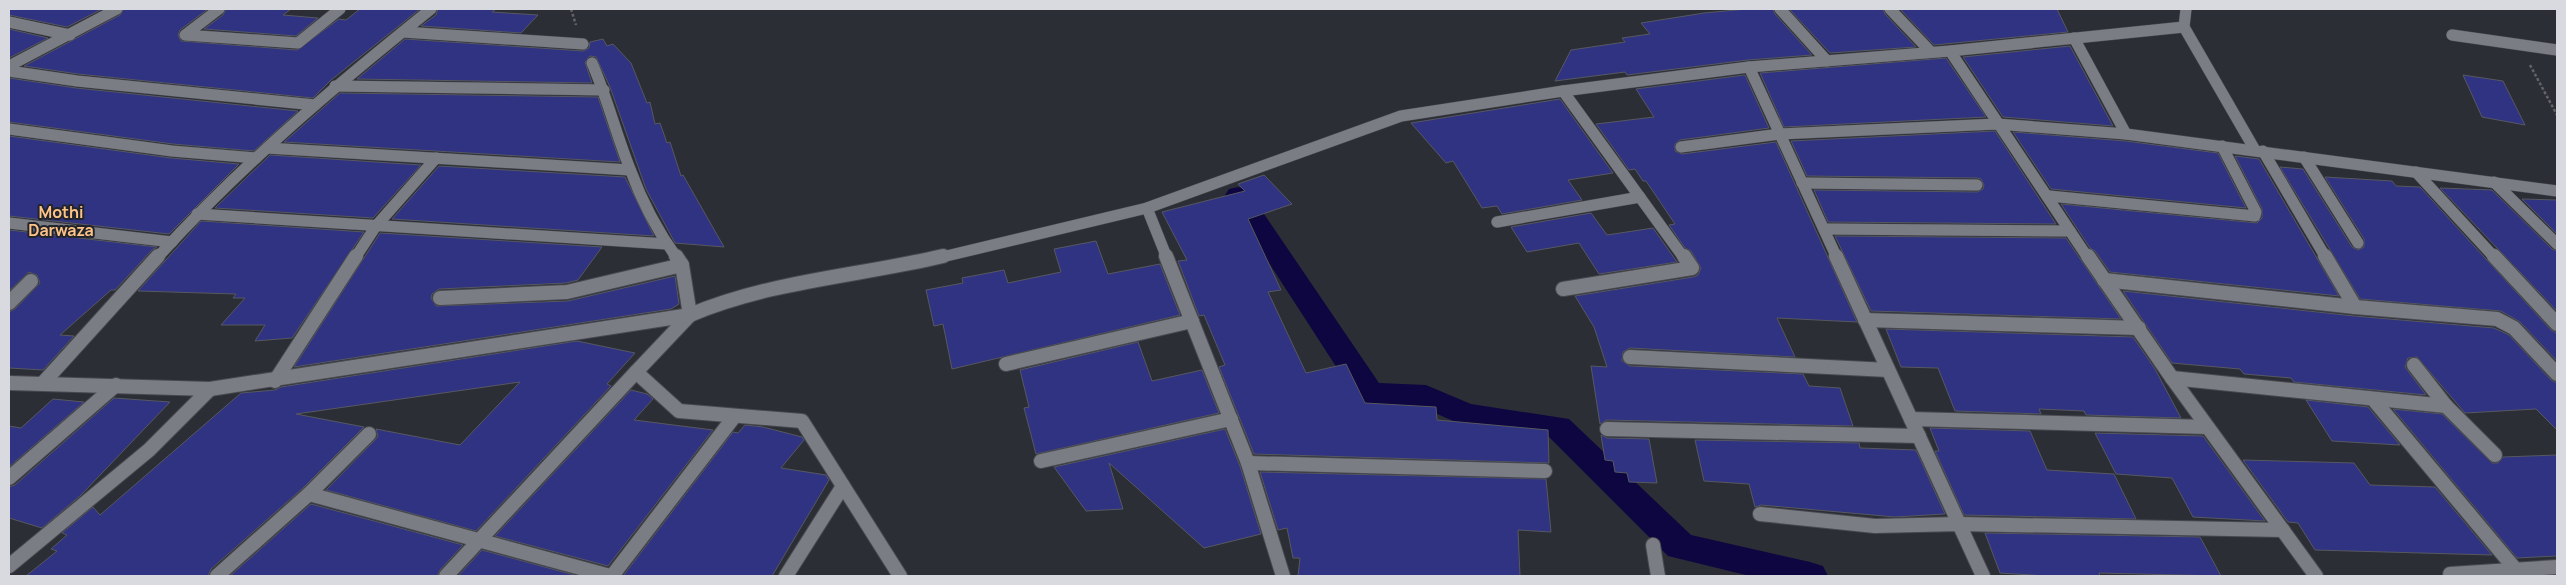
<svg xmlns="http://www.w3.org/2000/svg" width="2566" height="585" viewBox="0 0 2566 585" font-family="Manrope,sans-serif">
  <style>
    .lines { fill: none; stroke-linecap: round; stroke-linejoin: round }
    .canal { fill: #0d0640; fill-rule: evenodd }
    .building { fill: #2f3381; stroke: #575861 }
    .minor-far1-casing { stroke: #47494f; stroke-width: 12 }
    .minor-casing { stroke: #47494f; stroke-width: 16 }
    .path { stroke: #616369; stroke-width: 2.5; stroke-dasharray: 3 2; stroke-linecap: butt }
    .minor-far1 { stroke: #7b7d85; stroke-width: 11 }
    .minor { stroke: #7b7d85; stroke-width: 14 }
    .labels { text-anchor: middle; dominant-baseline: central; stroke-width: 4; stroke-linejoin: round; paint-order: stroke }
    .neighbourhood-label { font-size: 16px; font-weight: bold; fill: #fdc388; stroke: #22242b }
  </style>
  <rect width="100%" height="100%" fill="#2c2e35"/>
  <g class="lines">
    <path class="canal" d="M1238,187L1247,189L1379,383L1426,385L1471,404L1569,419L1691,535L1810,562L1823,566L1828,576H1750L1668,556L1549,437L1465,426L1421,407L1370,405L1359,402L1225,195L1229,189Z"/>
  </g>
  <g class="building">
    <path d="M9,9H102L67,27L9,15Z"/>
    <path d="M124,9H208L180,30L178,35L181,41L297,50L339,19L346,20L360,9H420L331,80L313,98L78,74L24,66L120,15Z"/>
    <path d="M226,9H291L283,15L318,18L296,36L204,29L223,15Z"/>
    <path d="M438,9H496L492,12L538,15L521,33L421,26L436,15Z"/>
    <path d="M1747,9H1773L1775,14L1812,55L1748,60L1627,75L1625,72L1555,81L1571,50L1625,42L1622,38L1650,34L1641,23L1704,13Z"/>
    <path d="M1789,9H1883L1885,14L1916,47L1830,53Z"/>
    <path d="M1900,9H2057L2068,32L1934,45Z"/>
    <path d="M9,29L48,38L9,58Z"/>
    <path d="M405,39L583,51L589,48L590,42L603,39L607,46L613,44L631,63L647,103L650,102L655,124L660,123L667,143L670,142L681,176L683,175L724,247L675,243L646,189L610,87L596,57L590,56L585,62L592,83L357,79Z"/>
    <path d="M2070,46L2113,126L2003,117L1963,57Z"/>
    <path d="M1946,58L1986,117L1784,127L1760,73Z"/>
    <path d="M1745,75L1769,128L1680,140L1675,144V151L1682,154L1776,142L1857,322L1777,318L1795,357L1630,348L1623,352L1622,361L1630,366L1803,374L1809,386L1840,388L1853,426L1607,420L1600,424L1591,366L1607,367L1594,327L1575,296L1693,277L1698,275L1701,268L1691,251L1685,248L1669,225L1675,224L1646,181H1643L1635,169L1629,170L1596,124L1654,117L1636,89Z"/>
    <path d="M2463,75L2503,81L2525,125L2482,117Z"/>
    <path d="M9,78L76,88L298,111L254,151L173,144L9,122Z"/>
    <path d="M340,93L598,97L620,162L284,142Z"/>
    <path d="M1560,99L1613,173L1568,180L1582,200L1502,214L1497,206L1482,208L1453,161L1446,163L1411,123Z"/>
    <path d="M1995,131L2056,224L1828,222L1814,190L1977,192L1983,189L1984,185L1981,179L1977,178L1807,176L1791,141Z"/>
    <path d="M2013,132L2125,141L2218,153L2246,208L2051,189Z"/>
    <path d="M9,136L171,158L239,164L169,234L9,216Z"/>
    <path d="M270,155L421,165L373,218L215,208Z"/>
    <path d="M2235,156L2259,159L2339,296L2110,272L2095,251L2090,248L2061,204L2257,223L2262,218V209Z"/>
    <path d="M439,166L625,177L654,236L392,219Z"/>
    <path d="M2280,167L2303,169L2352,247L2358,250L2364,247V239L2325,177L2392,181L2396,186L2420,187L2551,330L2557,333V361L2520,322L2501,311L2360,299Z"/>
    <path d="M1264,175L1292,204L1248,219L1281,290L1268,292L1306,373L1346,364L1365,403L1436,407L1437,420L1548,430L1549,463L1254,454L1219,367L1225,365L1204,315L1199,316L1178,261L1187,260L1162,212L1245,191L1238,184Z"/>
    <path d="M2440,188L2492,190L2552,249L2557,251V311Z"/>
    <path d="M2522,199L2557,200V234Z"/>
    <path d="M1591,213L1607,235L1653,228L1677,262L1599,274L1579,243L1527,252L1511,227Z"/>
    <path d="M201,221L364,232L292,338L255,341L265,325H221L245,298H233L236,294L138,291Z"/>
    <path d="M9,230L157,247L152,250L115,290H111L60,335L74,336L43,370L9,368V312L15,309L40,283L37,275L29,272L9,291Z"/>
    <path d="M380,233L602,247L578,280L566,283L439,289L432,294L431,298L436,306L568,301L675,276L679,304L671,309L294,367Z"/>
    <path d="M1835,236L2066,238L2121,319L1871,311Z"/>
    <path d="M1096,241L1108,274L1160,264L1180,315L952,369L943,324L934,326L926,290L963,283L962,278L1004,270L1008,283L1061,272L1054,249Z"/>
    <path d="M2123,291L2354,316L2494,328L2509,335L2551,380L2557,383V430L2536,409L2465,413L2417,357L2408,358L2405,367L2426,395L2294,382L2291,378L2244,374L2240,369L2172,363Z"/>
    <path d="M1886,329L2133,337L2155,369L2181,418L2086,415L2084,411L2039,409L2041,414L1955,411L1938,368L1901,367Z"/>
    <path d="M577,341L635,353L607,384L611,386L476,531L326,490L375,440L378,436L376,429L460,445L520,382L296,414L364,427L303,488L211,569L208,576H26L57,551L51,549L67,535L62,533L93,507L100,515L241,393L275,390L281,387Z"/>
    <path d="M1138,342L1152,381L1202,370L1219,413L1036,454L1024,408L1029,407L1020,370Z"/>
    <path d="M631,390L647,394L653,399L634,420L713,430L608,566L495,536Z"/>
    <path d="M114,398L170,402L81,495L42,528L9,518V487L15,485Z"/>
    <path d="M53,399L84,402L9,467V426L21,428Z"/>
    <path d="M2306,400L2368,407L2400,445L2332,441Z"/>
    <path d="M2393,409L2442,414L2492,463H2498L2503,457L2557,455V556L2517,558Z"/>
    <path d="M745,425L763,427L802,437L804,440L781,468L826,475L829,480L772,576H623L733,432L738,433Z"/>
    <path d="M1930,428L2030,431L2047,470L2114,474L2136,519L1964,515L1935,451H1939Z"/>
    <path d="M1225,429L1240,466L1261,534L1204,548L1109,463L1123,509L1086,511L1054,467Z"/>
    <path d="M2095,433L2203,436L2265,521L2193,517L2172,478L2116,474Z"/>
    <path d="M1601,435L1607,438L1649,439L1657,483L1629,482L1627,473L1615,472L1613,461L1605,460Z"/>
    <path d="M1695,440L1859,443L1860,448L1916,450L1945,514L1895,517L1761,505L1755,507L1749,484L1704,481Z"/>
    <path d="M2243,460L2354,463L2370,485L2435,487L2492,555L2315,550L2298,523L2288,522Z"/>
    <path d="M1260,472L1546,479L1551,532L1518,530L1520,576H1298L1300,558H1293L1287,528L1278,530Z"/>
    <path d="M311,504L463,545L440,570L437,576H230Z"/>
    <path d="M1985,533L2200,537L2221,576L2099,573L2100,576H2047L2000,573Z"/>
    <path d="M482,550L578,576H458Z"/>
  </g>
  <g class="lines">
    <defs>
      <g id="minor-far1">
        <path d="M219,9L185,35L298,43L340,9"/>
        <path d="M1780,9L1827,61"/>
        <path d="M1890,9L1931,52"/>
        <path d="M2186,9L2184,27L2255,150"/>
        <path d="M9,22L70,35"/>
        <path d="M403,32L583,44"/>
        <path d="M2452,35L2557,50"/>
        <path d="M2074,38L2126,134"/>
        <path d="M1950,51L2088,258"/>
        <path d="M592,63C607,97 616,134 630,169C641,199 658,232 677,258"/>
        <path d="M9,66L117,9"/>
        <path d="M1749,67L1837,258"/>
        <path d="M9,71L77,81L315,105"/>
        <path d="M335,86L604,90"/>
        <path d="M1563,91L1684,258"/>
        <path d="M9,129L172,151L256,158"/>
        <path d="M1681,147L1780,134L1997,124L2126,134L2557,191"/>
        <path d="M267,148L630,170"/>
        <path d="M2263,151L2326,258"/>
        <path d="M2304,157L2358,243"/>
        <path d="M2416,172L2495,258"/>
        <path d="M2494,182L2557,244"/>
        <path d="M1802,183L1977,185"/>
        <path d="M2049,196L2255,216L2256,212L2222,146"/>
        <path d="M1147,208L1167,258"/>
        <path d="M197,214L667,244"/>
        <path d="M1497,222L1640,197"/>
        <path d="M9,223L172,242"/>
        <path d="M1824,229L2070,231"/>
        <path d="M157,258C240,166 335,86 431,9"/>
        <path d="M355,258L376,226L436,158"/>
        <path d="M938,258L1147,208L1401,116L1563,91L1749,67L1950,51L2184,27"/>
      </g>
      <g id="minor">
        <path d="M676,256L682,265L690,315"/>
        <path d="M1166,256L1248,463L1283,576"/>
        <path d="M1836,256L1983,576"/>
        <path d="M2088,256L2172,378L2316,576"/>
        <path d="M2325,256L2355,307"/>
        <path d="M2494,256L2557,324"/>
        <path d="M2104,280L2355,307L2497,319L2514,328L2557,374"/>
        <path d="M1563,289L1692,268L1684,256"/>
        <path d="M440,298L567,292L682,265"/>
        <path d="M9,303L31,281"/>
        <path d="M690,315L636,372L679,411L802,421L900,576"/>
        <path d="M1865,320L2139,328"/>
        <path d="M1630,357L1888,370"/>
        <path d="M1006,364L1192,321"/>
        <path d="M2414,365L2446,406L2495,455"/>
        <path d="M2172,378L2446,406"/>
        <path d="M275,381L356,256"/>
        <path d="M9,383L210,389L690,315C770,281 859,276 943,256"/>
        <path d="M43,383L158,256"/>
        <path d="M2373,399L2516,570"/>
        <path d="M1911,419L2207,427"/>
        <path d="M1607,429L1919,436"/>
        <path d="M1041,461L1231,419"/>
        <path d="M1248,463L1545,471"/>
        <path d="M9,478L116,385"/>
        <path d="M309,494L610,576"/>
        <path d="M1760,514L1875,526L1959,524L2283,530"/>
        <path d="M1653,545L1658,576"/>
        <path d="M9,566L149,450L210,389"/>
        <path d="M217,576L309,494L369,434"/>
        <path d="M446,576L636,372"/>
        <path d="M612,576L734,417"/>
        <path d="M786,576L843,486"/>
        <path d="M2452,576L2450,574L2557,567"/>
      </g>
    </defs>
    <use href="#minor-far1" class="minor-far1-casing"/>
    <use href="#minor" class="minor-casing"/>
    <g class="path">
      <path d="M571,9L576,25"/>
      <path d="M2530,65L2557,115"/>
    </g>
    <use href="#minor-far1" class="minor-far1"/>
    <use href="#minor" class="minor"/>
  </g>
  <g class="labels">
    <g class="neighbourhood-label">
      <text x="61" y="212">Mothi<tspan x="61" dy="18">Darwaza</tspan></text>
    </g>
  </g>
  <rect width="2566" height="585" fill="none" stroke="#d9dadf" stroke-width="20"/>
</svg>
